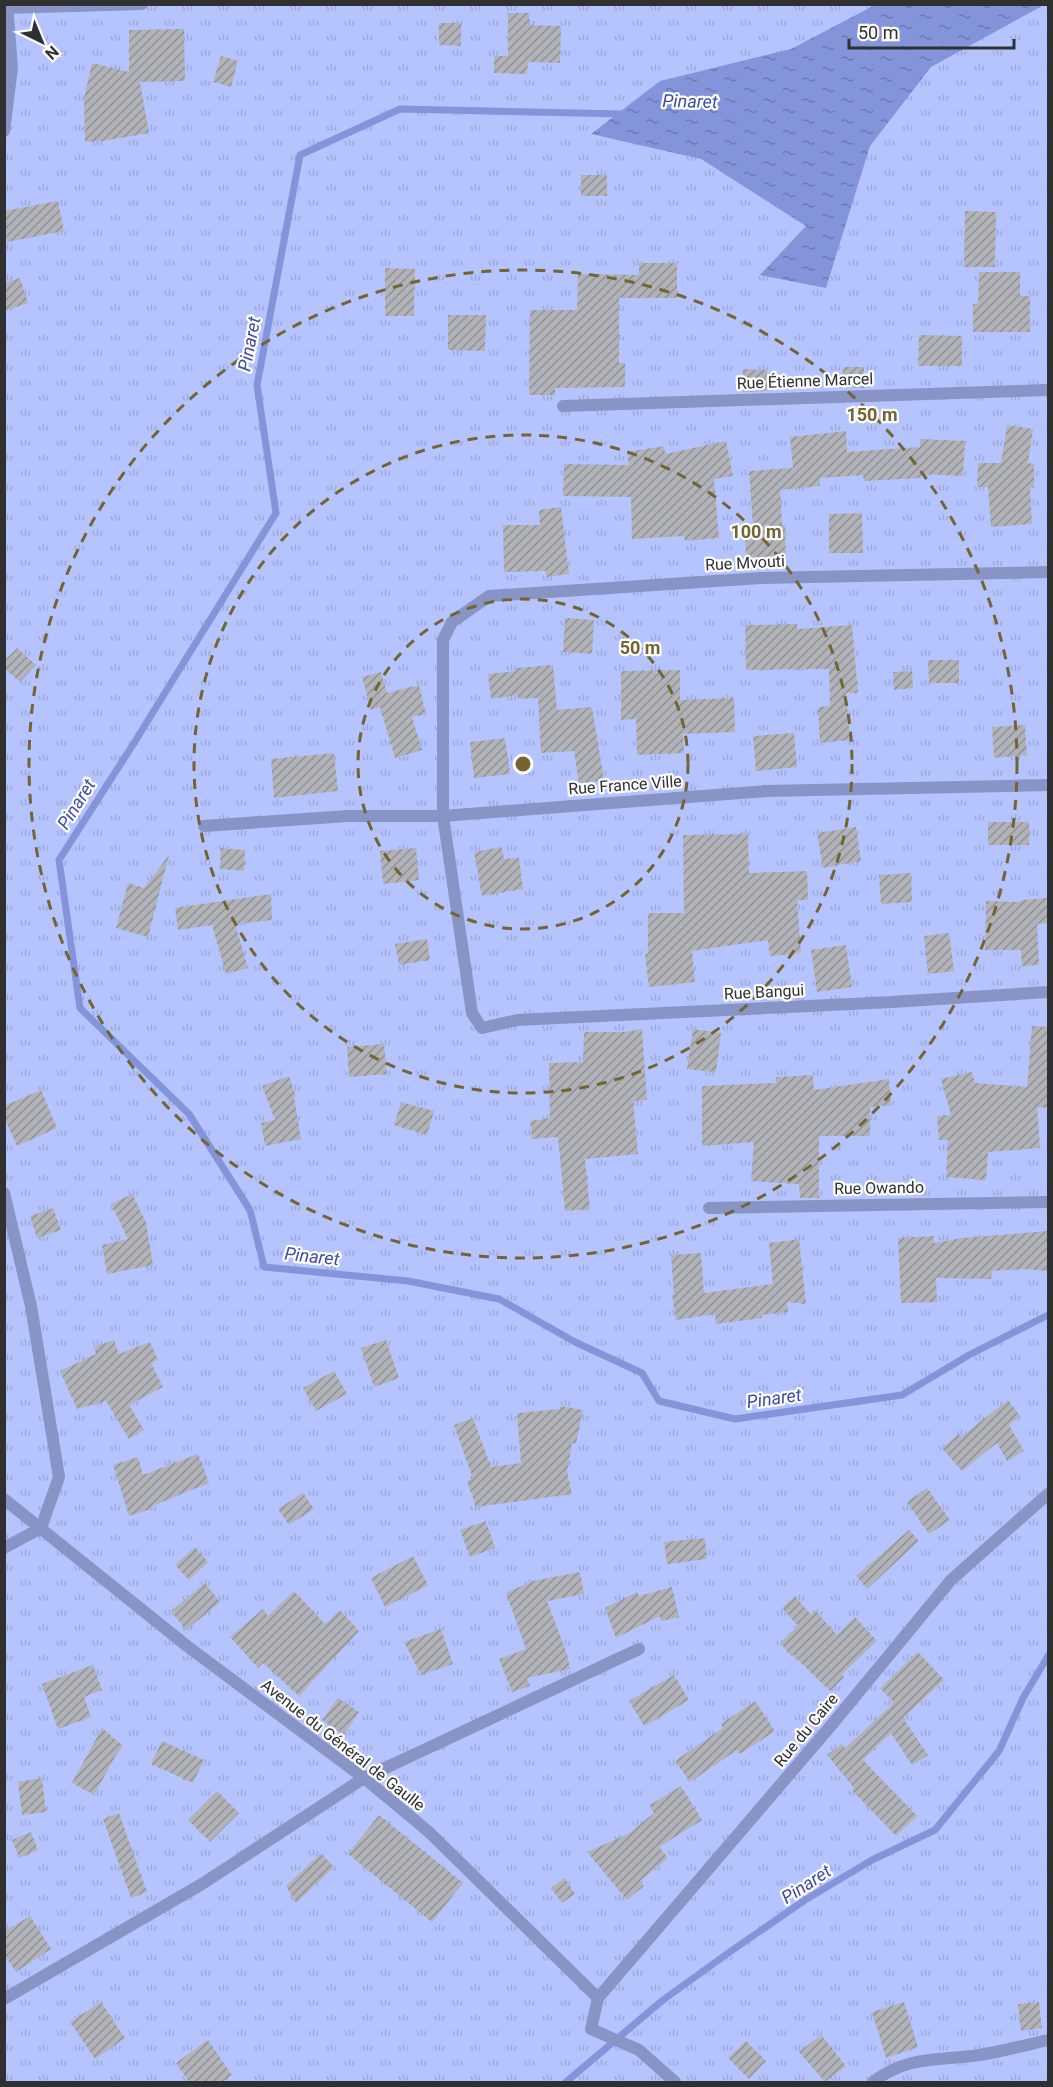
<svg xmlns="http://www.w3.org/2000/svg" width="1053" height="2087" viewBox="0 0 1053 2087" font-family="Roboto,sans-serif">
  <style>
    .grass { fill: url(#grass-tufts) }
    .water { fill: url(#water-ripples) }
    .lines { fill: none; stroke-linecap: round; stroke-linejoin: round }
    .stream { stroke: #8394db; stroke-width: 7 }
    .building { fill: url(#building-hatch) }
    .minor { stroke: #8794c5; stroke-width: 12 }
    .ring { fill: none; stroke: #736431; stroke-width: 3; stroke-dasharray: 10 8 }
    .labels { text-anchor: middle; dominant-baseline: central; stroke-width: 4.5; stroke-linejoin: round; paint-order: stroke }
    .street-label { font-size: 16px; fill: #2f3032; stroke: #fdfdff }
    .water-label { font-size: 18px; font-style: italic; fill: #3f4ca1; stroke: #fdfdff }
    .centre { fill: #736431; stroke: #fdfdff; stroke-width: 3 }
    .ring-label { font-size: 18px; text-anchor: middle; font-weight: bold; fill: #736431; stroke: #fdfdff; stroke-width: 4.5; stroke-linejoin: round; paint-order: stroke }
  </style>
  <defs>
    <pattern id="grass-tufts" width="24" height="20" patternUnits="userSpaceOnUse" patternTransform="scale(1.5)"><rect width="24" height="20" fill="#b5c4ff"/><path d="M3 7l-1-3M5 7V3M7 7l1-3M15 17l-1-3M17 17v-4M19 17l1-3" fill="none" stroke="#9ca9db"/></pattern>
    <pattern id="water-ripples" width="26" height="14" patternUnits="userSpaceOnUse" patternTransform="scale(1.5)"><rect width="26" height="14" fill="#8394db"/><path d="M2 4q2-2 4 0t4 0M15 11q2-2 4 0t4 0" fill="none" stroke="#6c79b2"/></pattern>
    <pattern id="building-hatch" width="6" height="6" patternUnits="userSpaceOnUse" patternTransform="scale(1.5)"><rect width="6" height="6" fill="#b1b3b9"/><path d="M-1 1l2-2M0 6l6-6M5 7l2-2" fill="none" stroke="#909297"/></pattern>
  </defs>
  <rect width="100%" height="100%" fill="#eef0f7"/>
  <rect class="grass" x="5" y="5" width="1043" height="2077"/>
  <path class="water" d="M877,4L1044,5L931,67L870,146L826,288L760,275L806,226L701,159L591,134L660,81L791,49Z"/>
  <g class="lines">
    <g class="stream">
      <path d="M624,114L400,109L300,155L257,385L276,513L134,743L59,860L80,1008L189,1114L250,1210L264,1267L408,1281L499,1299L575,1342L642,1373L659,1401L735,1419L902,1395L969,1355L1048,1315"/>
      <path d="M566,2082L663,2000L731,1951L805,1900L872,1860L935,1830L999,1751L1023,1698L1048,1656"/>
    </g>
  </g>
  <g class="building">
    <path d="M508,13H529V25L561,26L560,63L528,62L527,74L494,73V56H508Z"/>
    <path d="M439,23H461V46L439,45Z"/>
    <path d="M184,29L185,81L140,82L149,133L103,141L85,142L84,98L92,63L129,72V30Z"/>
    <path d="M221,56L238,61L231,87L213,82Z"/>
    <rect x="581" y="175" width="26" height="21"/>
    <path d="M58,201L64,231L7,242L4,211Z"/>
    <path d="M965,211L996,212L995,267H964Z"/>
    <path d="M639,263H677V298H619V363H625V387L555,388V395H529L530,310H577L578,274L639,275Z"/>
    <path d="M385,268L415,269L414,316H385Z"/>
    <path d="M979,272H1020V296H1030V332H973V304H978Z"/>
    <path d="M20,278L28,303L4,311V283Z"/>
    <path d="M448,315H486L485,351L448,350Z"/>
    <path d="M919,335L962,336V366H918Z"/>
    <path d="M843,367H864V388L842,387Z"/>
    <path d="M743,369L767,370V391L743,392Z"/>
    <path d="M1007,425L1033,429L1028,463L1034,464V488L1030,487L1032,524L991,527L988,487H977L978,463H1001Z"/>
    <path d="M846,431L847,452L920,447V439L965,441L963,476L921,474V478L864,481L863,475L820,478V486L780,490L782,525H785L786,562L746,563L745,527L753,526L749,471L793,468L790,437Z"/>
    <path d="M726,441L733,476L714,479L719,538L685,541L684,536L632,539L631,497L563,496L564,464L629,465L627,452L664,446L665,454Z"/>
    <path d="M561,507L569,574L546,577V571L504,572L503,525H540L539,510Z"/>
    <path d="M862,513L863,553H829V514Z"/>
    <path d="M565,618L594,620L592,654L563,652Z"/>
    <path d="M797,624V629L852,625L858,693H846L850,740L820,743L818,707L830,706L829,669L746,670L745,625Z"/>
    <path d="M17,648L36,665L20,682L4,668V661Z"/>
    <path d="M928,660H959V683H929Z"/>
    <path d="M553,665L557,710L592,707L604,780L579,784L574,751L541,753L538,698L518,699V695L491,699L488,674L516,671V668Z"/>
    <path d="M680,670V700L734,698L735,732L683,734L684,753L637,755L636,719L621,720V671Z"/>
    <path d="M912,671L913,688L894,690L893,672Z"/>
    <path d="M381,672L387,693L419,685L426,714L412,717L422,750L395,758L380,707L371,710L362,677Z"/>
    <path d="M1025,725L1027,755L994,758L992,727Z"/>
    <path d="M794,733L797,767L756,771L753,736Z"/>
    <path d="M505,738L510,774L474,778L470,742Z"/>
    <path d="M334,753L338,791L274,798L271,759Z"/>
    <rect x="988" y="822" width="41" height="23"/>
    <path d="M856,827L861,861L823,868L817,833Z"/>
    <path d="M748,834L749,873L807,871L808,900H797L801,953L770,956L768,940L692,951L695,982L649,987L645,954L648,953V913H684L683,835Z"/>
    <path d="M502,847L504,859L519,858L523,889L482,896L474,852Z"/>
    <path d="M221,848L245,850L244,871L220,869Z"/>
    <path d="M416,848L419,880L383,884L380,851Z"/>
    <path d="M169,855L148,937L116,928L128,883L144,888Z"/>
    <path d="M911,873L912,902L881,904L879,875Z"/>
    <path d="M271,894L272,920L235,924L248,968L226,974L212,925L178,930L175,908Z"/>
    <path d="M1047,898L1048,923L1037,924L1039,965L1022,966L1021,950H985L986,901L1021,902V900Z"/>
    <path d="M949,933L954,971L928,974L924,936Z"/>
    <path d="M427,939L430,960L399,965L395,944Z"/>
    <path d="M846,945L852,987L817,992L811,950Z"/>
    <path d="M1032,1026L1048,1027V1108L1037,1107L1040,1148L988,1152L986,1180L946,1177L948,1140H939L937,1116L951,1115L941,1079L972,1072L975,1083L1027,1087Z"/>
    <path d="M642,1029L647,1100L633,1101L638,1154L585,1159L590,1209L565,1211L558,1137L532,1139L530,1121L550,1118L549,1063L583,1062L584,1032H624Z"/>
    <path d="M693,1029L721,1033L716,1072L687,1069Z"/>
    <path d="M384,1044L387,1074L349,1077L347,1047Z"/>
    <path d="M813,1075L814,1090L889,1079L891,1105L870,1107V1136H819V1198H800L799,1184L751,1181L754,1142L702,1146V1086L776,1083V1077Z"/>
    <path d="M289,1076L296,1096L294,1097L301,1139L265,1146L261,1123L275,1120L262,1086Z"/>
    <path d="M41,1090L57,1128L17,1146L4,1117V1106Z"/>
    <path d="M401,1102L434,1111L427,1135L394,1125Z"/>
    <path d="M132,1194L146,1222L153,1265L107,1274L102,1245L128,1239L111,1204Z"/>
    <path d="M53,1208L61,1230L37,1238L30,1216Z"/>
    <path d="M1048,1231V1271L1020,1269L992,1271L991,1279L936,1278L937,1302L901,1303L898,1238L934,1236V1243L962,1238Z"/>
    <path d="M799,1239L806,1304L787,1302L788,1312L762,1315V1318L716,1324L715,1314L676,1320L672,1295H674L671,1255L701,1253L704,1293L773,1284L769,1243Z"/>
    <path d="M114,1340L119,1354L150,1342L158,1360L151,1363L163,1387L129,1405L144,1430L129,1439L106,1401L77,1409L60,1371L96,1354L94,1347Z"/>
    <path d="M386,1340L399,1378L374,1387L361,1348Z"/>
    <path d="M334,1371L347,1394L316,1411L303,1388Z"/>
    <path d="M1008,1400L1020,1416L1009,1425L1024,1451L1007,1461L997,1443L962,1471L942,1448L959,1434L961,1437Z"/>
    <path d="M560,1406L583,1410L576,1444L572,1443L567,1472L572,1494L476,1507L467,1481L473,1479L454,1425L473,1418L491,1467L521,1463L517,1413L560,1409Z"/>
    <path d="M198,1454L209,1483L152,1506L153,1508L129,1516L113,1465L138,1457L143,1475Z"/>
    <path d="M927,1488L950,1520L929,1534L907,1502Z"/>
    <path d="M303,1493L314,1509L289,1525L278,1509Z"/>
    <path d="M486,1521L495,1548L470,1557L460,1530Z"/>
    <path d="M909,1530L919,1541L867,1589L856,1576Z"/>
    <path d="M705,1538L707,1559L667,1564L664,1542Z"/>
    <path d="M195,1547L208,1562L189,1580L175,1565Z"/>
    <path d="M413,1556L428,1585L385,1607L371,1578Z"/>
    <path d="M580,1572L584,1594L547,1601L567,1654L570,1669L527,1678L530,1686L512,1692L499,1659L526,1649L506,1593L533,1581Z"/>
    <path d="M205,1583L220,1602L186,1630L171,1611Z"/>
    <path d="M672,1587L679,1617L661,1621L660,1616L616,1638L605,1608L637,1592L639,1596Z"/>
    <path d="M294,1591L325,1624L340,1610L359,1631L299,1696L263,1663L258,1668L230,1637L263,1609L268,1616Z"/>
    <path d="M795,1596L811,1615L815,1610L837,1635L855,1617L877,1641L842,1674L844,1677L830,1691L793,1655L791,1656L780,1643L798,1626L782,1608Z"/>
    <path d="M441,1629L453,1664L421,1675L404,1642Z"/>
    <path d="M918,1652L944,1680L903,1718L928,1755L912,1765L891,1733L863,1760L917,1816L896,1836L852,1790L854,1788L827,1755L842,1744L845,1748L894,1703L880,1688Z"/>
    <path d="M93,1665L102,1690L84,1697L91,1717L58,1729L42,1684Z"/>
    <path d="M674,1675L689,1700L644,1726L629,1701Z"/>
    <path d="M338,1698L359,1712L344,1735L322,1720Z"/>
    <path d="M755,1701L775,1731L740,1754L737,1750L690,1782L675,1761L723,1728L721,1724Z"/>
    <path d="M102,1728L123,1746L116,1755L94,1795L72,1783Z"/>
    <path d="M162,1741L204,1760L193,1783L151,1764Z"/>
    <path d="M42,1778L46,1812L22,1815L18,1782Z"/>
    <path d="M681,1786L702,1820L659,1847L668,1858L640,1881L644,1886L627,1900L587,1852L628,1834L654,1813L650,1805Z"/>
    <path d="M217,1791L239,1813L210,1842L188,1820Z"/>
    <path d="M119,1813L147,1892L131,1898L103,1819Z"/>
    <path d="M379,1815L463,1883L432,1922L348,1854Z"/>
    <path d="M31,1832L38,1850L19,1858L12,1840Z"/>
    <path d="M321,1853L334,1867L296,1903L286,1886Z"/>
    <path d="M565,1878L575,1894L562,1903L551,1888Z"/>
    <path d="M30,1916L51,1949L16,1972L4,1954V1932Z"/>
    <path d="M101,2002L125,2038L95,2059L70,2022Z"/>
    <path d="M904,2002L918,2047L886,2058L872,2012Z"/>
    <path d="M1039,2002L1042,2028L1021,2031L1018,2004Z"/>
    <path d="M821,2035L846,2066L825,2082L799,2052Z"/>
    <path d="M208,2040L232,2075L222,2082H189L176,2063Z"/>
    <path d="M746,2041L766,2061L749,2079L728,2058Z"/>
  </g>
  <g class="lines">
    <g class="minor">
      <path d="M4,8L142,4"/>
      <path d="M4,131L12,68L7,4"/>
      <path d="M563,406L1048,390"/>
      <path d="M1048,572L761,578L489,596L452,622L443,640V816L472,1013L482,1028L517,1020L892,1002L1048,992"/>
      <path d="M204,826L348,816H443L767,791L1048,785"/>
      <path d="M4,1193L31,1306L59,1477L41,1528L4,1548"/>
      <path d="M709,1208L1048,1202"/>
      <path d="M4,1499L187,1646L364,1778L429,1832L598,1998L591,2029L639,2050L675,2082"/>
      <path d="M598,1998L829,1728L951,1580L1048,1494"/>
      <path d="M4,1999L202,1884L364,1778L639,1649"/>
      <path d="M873,2082C908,2055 939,2061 980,2055C1003,2051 1026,2045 1048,2040"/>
    </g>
  </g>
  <g class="ring">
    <circle cx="523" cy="764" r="165"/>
    <circle cx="523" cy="764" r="329"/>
    <circle cx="523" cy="764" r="494"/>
  </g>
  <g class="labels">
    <g class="street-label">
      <text transform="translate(805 381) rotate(-2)">Rue Étienne Marcel</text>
      <text transform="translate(745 563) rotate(-3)">Rue Mvouti</text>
      <text transform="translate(625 785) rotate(-4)">Rue France Ville</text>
      <text transform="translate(764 992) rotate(-3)">Rue Bangui</text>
      <text transform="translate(879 1188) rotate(-1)">Rue Owando</text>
      <text transform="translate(806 1730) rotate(-50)">Rue du Caire</text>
      <text transform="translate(343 1745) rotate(38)">Avenue du Général de Gaulle</text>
    </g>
    <g class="water-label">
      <text transform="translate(690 101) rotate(1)">Pinaret</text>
      <text transform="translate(249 344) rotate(-79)">Pinaret</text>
      <text transform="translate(76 804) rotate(-58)">Pinaret</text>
      <text transform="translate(312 1256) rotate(6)">Pinaret</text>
      <text transform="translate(774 1398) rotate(-8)">Pinaret</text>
      <text transform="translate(806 1884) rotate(-33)">Pinaret</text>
    </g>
  </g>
  <circle cx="523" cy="764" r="9" class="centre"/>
  <g class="ring-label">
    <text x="872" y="421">150 m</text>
    <text x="756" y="538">100 m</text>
    <text x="640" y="654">50 m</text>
  </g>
  <rect width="1053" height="2087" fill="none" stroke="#2f3032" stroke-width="12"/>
  <g transform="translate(42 42) rotate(137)" stroke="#fdfdff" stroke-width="4.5" paint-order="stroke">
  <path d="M0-4.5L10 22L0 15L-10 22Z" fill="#2f3032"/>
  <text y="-9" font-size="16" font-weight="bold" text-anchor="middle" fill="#2f3032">N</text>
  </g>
  <path d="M849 39v9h165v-9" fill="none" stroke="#2f3032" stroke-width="3"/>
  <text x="858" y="39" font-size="18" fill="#2f3032" stroke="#fdfdff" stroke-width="4.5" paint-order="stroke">50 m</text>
</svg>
